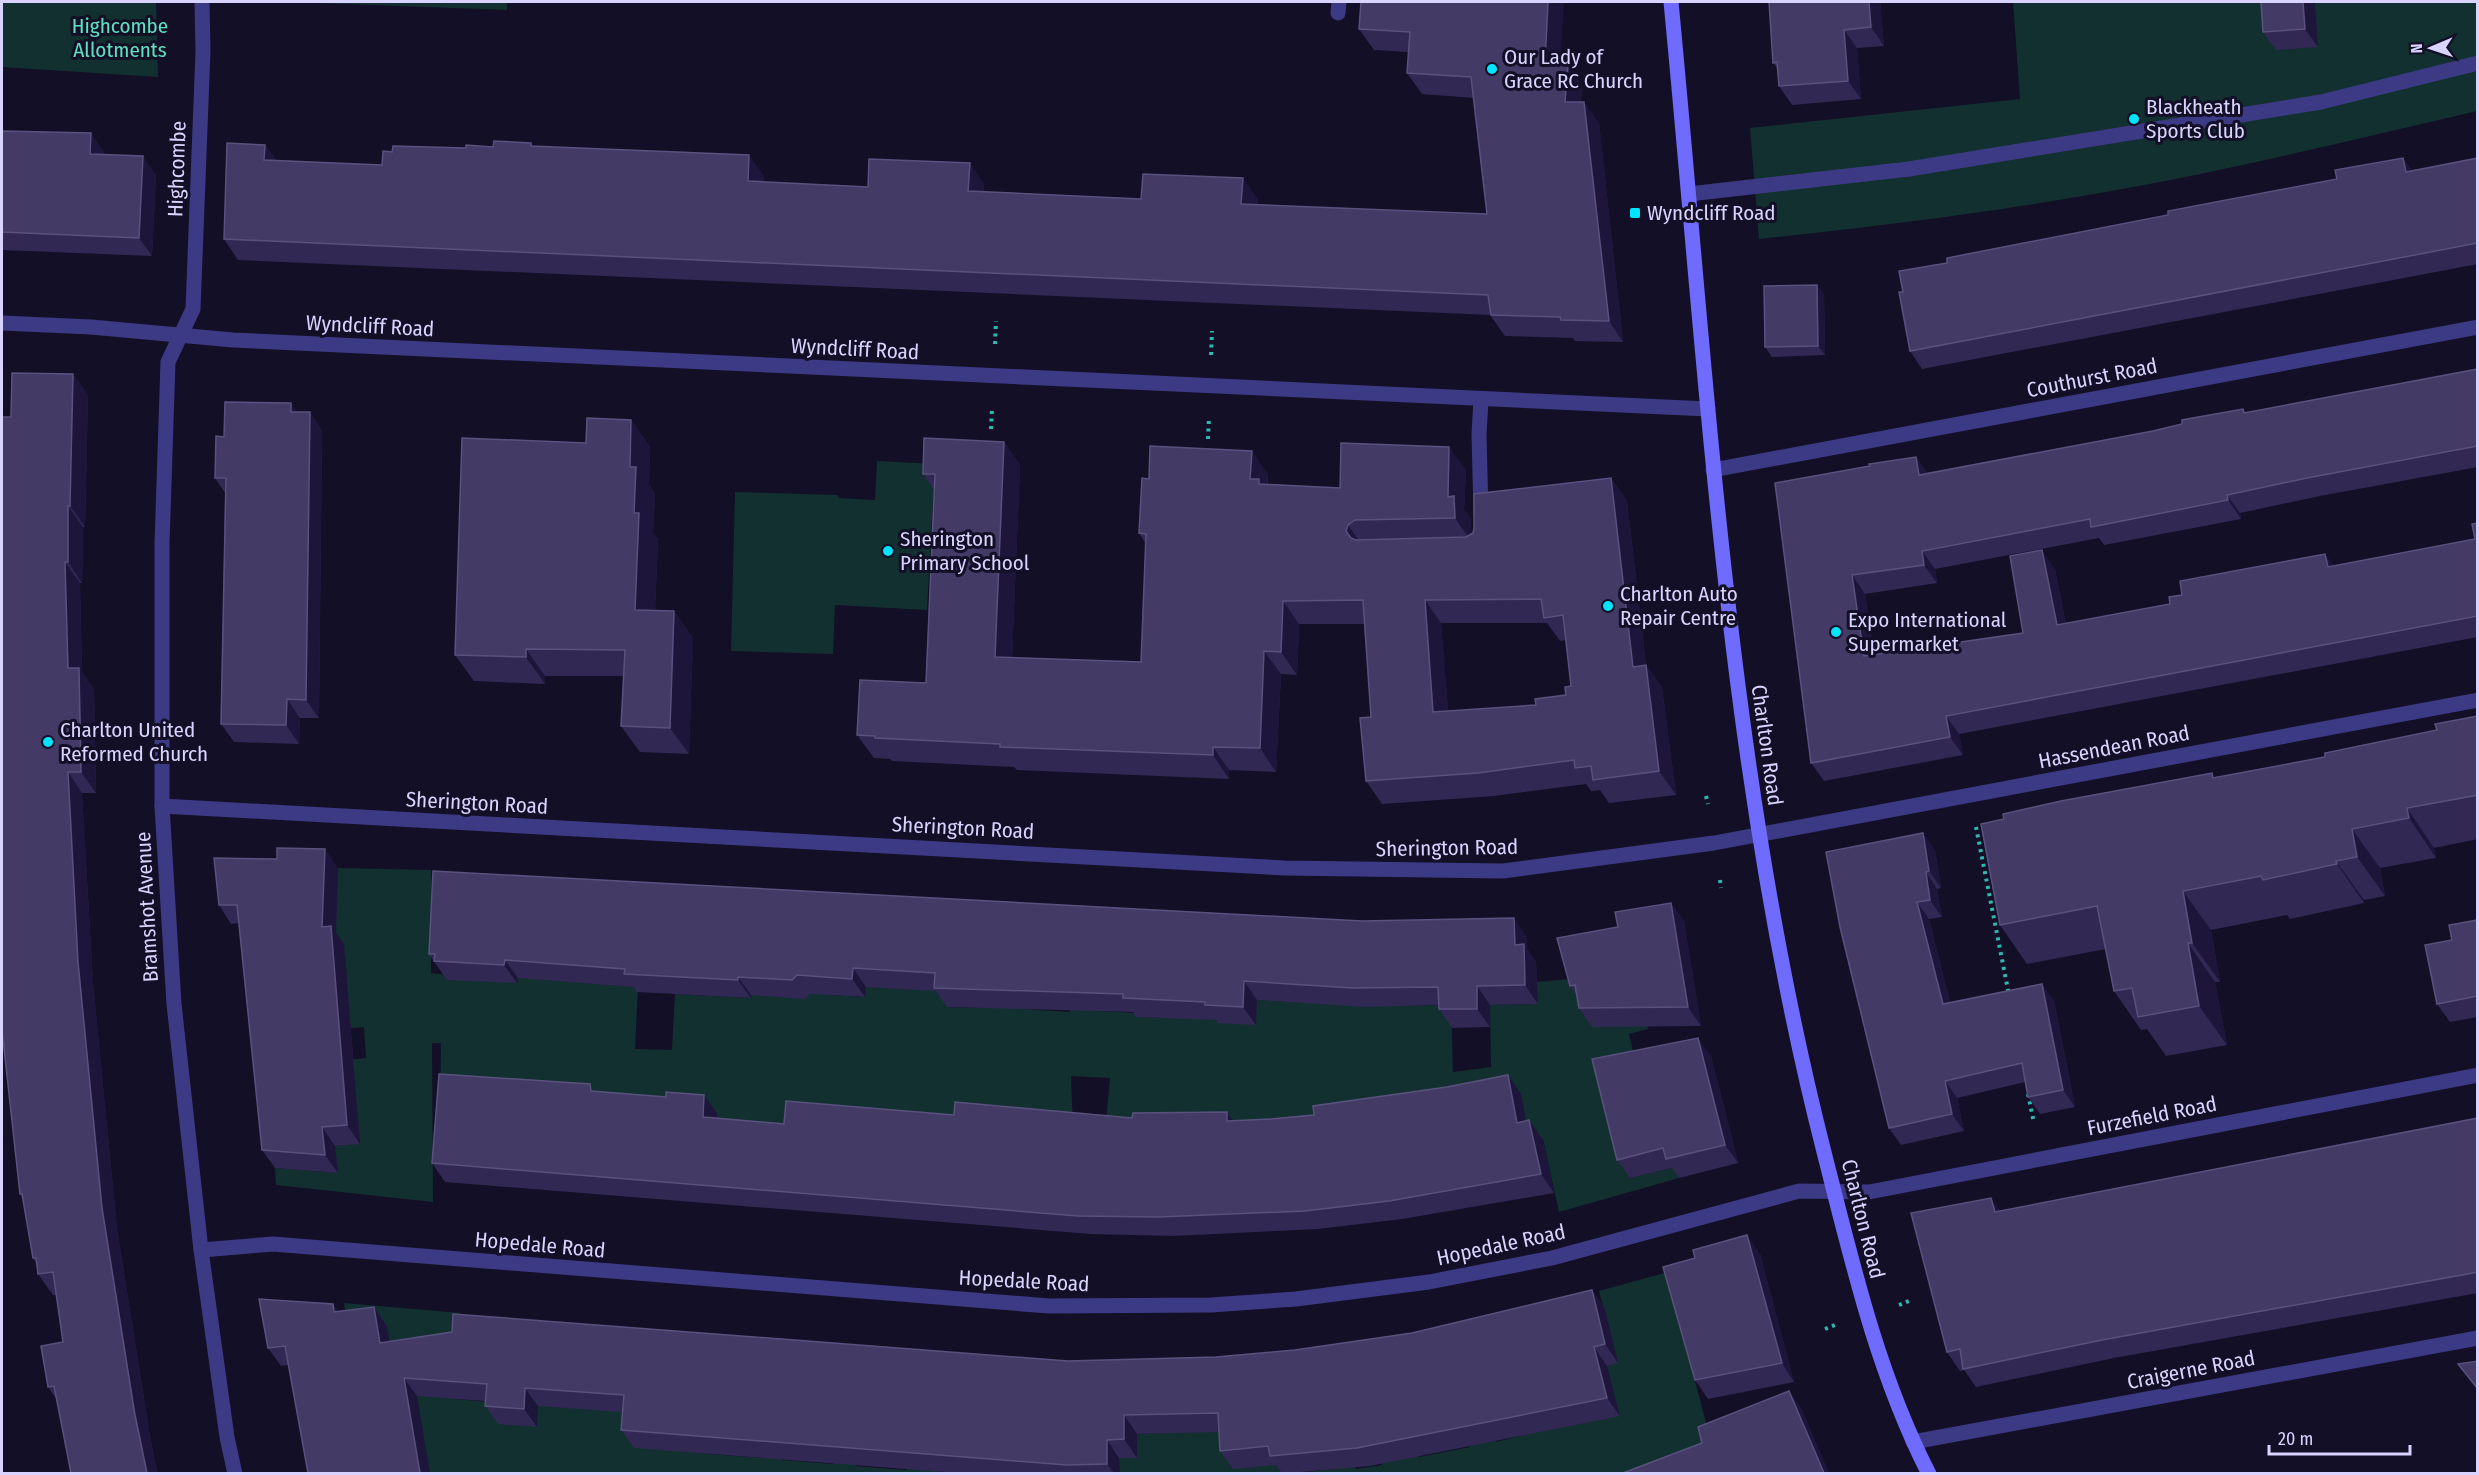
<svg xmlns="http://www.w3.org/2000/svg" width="2479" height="1475" viewBox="0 0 2479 1475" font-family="'Fira Sans Condensed',sans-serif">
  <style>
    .green { fill: #12302f }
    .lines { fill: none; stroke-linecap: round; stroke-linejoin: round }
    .path { stroke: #2fb8b0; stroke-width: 4; stroke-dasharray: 3 4.5; stroke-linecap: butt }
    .service { stroke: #3d3a85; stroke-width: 15 }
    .minor { stroke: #3d3a85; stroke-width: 15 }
    .secondary { stroke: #6f6bff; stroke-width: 15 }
    .wall { fill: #312854; fill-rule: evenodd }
    .shaded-wall { fill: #1d163a }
    .building { fill: #433a66; stroke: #5a527e; stroke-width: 1.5; fill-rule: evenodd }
    .poi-dot { fill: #00e5ff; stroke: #130f26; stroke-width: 2 }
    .labels { text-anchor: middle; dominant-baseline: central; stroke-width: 6; stroke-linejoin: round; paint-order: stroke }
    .park-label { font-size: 21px; fill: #5fe0c0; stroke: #130f26 }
    .poi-label { font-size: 21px; fill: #d9d4ff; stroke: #130f26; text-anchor: start }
    .street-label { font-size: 21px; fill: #d9d4ff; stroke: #130f26 }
  </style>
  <rect width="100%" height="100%" fill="#130f26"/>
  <g class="green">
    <path d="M2,2H156L158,77L2,67Z"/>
    <path d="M291,2H507V10Z"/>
    <path d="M2013,2H2477V111C2352,140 2227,171 2100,193C1987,213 1873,227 1759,239L1750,128L2020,99Z"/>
    <path d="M877,461L935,464L927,610L835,605L833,654L731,651L735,492L838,495V498L875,500Z"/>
    <path d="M338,868L431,870V973L517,983L519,960L639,967L635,1049L672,1050L675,994L751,998L753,980L829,995L864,997L866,987L948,984L947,1007L985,1008L986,985L1023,1009L1070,1012L1072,990L1099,1011L1136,1013V1017L1161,1018L1162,995L1255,1025L1257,1000L1371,1006L1451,1005L1453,1072L1491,1067L1490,1005L1533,1004V982L1584,978L1645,1009L1648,1029L1629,1034L1634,1055L1630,1178L1676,1167L1679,1178L1559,1212L1543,1139L1530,1141L1471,1103L1105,1132L1110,1078L1071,1076L1073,1129L797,1142L716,1136L717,1113L440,1117L441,1043H432L433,1202L276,1185L275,1168L338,1173L335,1146L360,1143L357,1111L328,1062L366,1058L364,1027L326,1030L347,978L344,944L319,947L336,921Z"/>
    <path d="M1755,1248L1757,1254L1734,1369L1695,1381L1708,1430L1713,1473L1290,1474L1355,1466L1356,1469L1382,1465L1377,1415L1409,1409L1419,1457L1470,1447L1460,1400L1484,1395L1496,1442L1618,1412L1607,1366L1618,1362L1599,1291Z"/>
    <path d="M344,1303L461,1313L456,1399L500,1403L536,1427L538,1406H713L709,1454L763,1458L786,1412L782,1460L833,1464L837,1416L859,1418L856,1466L906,1470L910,1422L940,1472L954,1473H372Z"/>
    <path d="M1230,1431L1281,1464L1282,1473H1120L1119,1458L1137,1457V1434Z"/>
  </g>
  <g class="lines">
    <g class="path">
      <path d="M995,344L996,321"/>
      <path d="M1211,355L1212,331"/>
      <path d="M991,429L992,408"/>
      <path d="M1208,439L1209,417"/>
      <path d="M1706,796L1708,804"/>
      <path d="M1976,827L2009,995"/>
      <path d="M1720,880L1721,888"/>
      <path d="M2028,1094L2034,1123"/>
      <path d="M1899,1305L1909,1301"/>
      <path d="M1825,1329L1835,1325"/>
    </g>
    <g class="service">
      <path d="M1338,13L1339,2"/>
      <path d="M1689,194L1909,169L2321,102L2478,63"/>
      <path d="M1481,514L1479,434L1481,400"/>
    </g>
    <g class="minor">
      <path d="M202,2L203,51L193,309L168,362L162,544V806L174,1004L201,1250L227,1437L235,1474"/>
      <path d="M2,323L91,327L233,340L1708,409"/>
      <path d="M1713,470L2478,327"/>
      <path d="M162,806L1284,868L1503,871L1714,843L2478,700"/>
      <path d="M201,1250L273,1244L1049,1306L1211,1305L1296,1299L1429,1282L1552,1258L1799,1191L1869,1192L2478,1075"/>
      <path d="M1913,1442L2478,1338"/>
    </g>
    <path class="secondary" d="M1671,2C1708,386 1728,776 1824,1152C1852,1262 1877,1372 1929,1474"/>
  </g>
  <g class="wall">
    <path d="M1361,2L1561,64L1568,65L1582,86L1581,102L1599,123L1623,342L1575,341L1573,338L1505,336L1490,315L238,260L224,239L265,145L276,160L382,165L392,152L466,148L531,143L533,146L764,176V182L868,187L984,184V192L1141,199H1258L1257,205L1487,214L1474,98L1422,94L1407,73L1408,52L1374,50L1359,29Z"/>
    <path d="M1769,2H1880L1884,46L1857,48L1861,99L1792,105L1779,86L1778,69L1773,63Z"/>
    <path d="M2261,2H2315L2318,47L2276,50L2263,32Z"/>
    <path d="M2,131L104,152V155L156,175L152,256L2,250Z"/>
    <path d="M2403,158L2412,171L2478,158V264L1922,369L1910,351L1903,292L1947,263L2337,179Z"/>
    <path d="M1824,294L1825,355L1772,357L1765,347Z"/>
    <path d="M2478,369V467L2320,496L2240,513L2241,519L2104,545L2099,538L1935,569L1937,583L1865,594L1874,655L2023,633L2055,569L2066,624L2170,604L2182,595L2325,554L2333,566L2475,539L2478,523V637L1959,734L1963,755L1824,781L1811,763L1775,483L1916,457L1927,473L2153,431L2243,409L2246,413Z"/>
    <path d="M73,374L88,395L85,527H83L82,583H80L82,672L94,689L96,793H82L93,983L117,1229L150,1436L157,1473H71L57,1400L48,1387L63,1342L56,1295H53L38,1274L37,1264L33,1258L23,1198L20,1194L11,417Z"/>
    <path d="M297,412H310L322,431L319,718H300L299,744L234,742L221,724L225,493L215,478L224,437Z"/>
    <path d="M631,420L650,447L649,485L655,494L653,533L658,539L655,611H674L693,638L689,754L640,752L621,726L624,676H545V684L474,681L455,655Z"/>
    <path d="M1004,442L1020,465L1012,657L1141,662L1146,544L1139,533L1149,479L1268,474V484L1340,488L1466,470L1464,510L1471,519V534L1611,478L1627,501L1646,665L1662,688L1676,795L1609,803L1600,790L1591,791L1586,784L1494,796L1382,804L1366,781L1371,717L1364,624H1299L1297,675L1281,674L1276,772L1229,770V779L1017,770L1014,767L892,761L890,759L874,758L857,735L926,683L934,490L923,474ZM1441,623H1547L1560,641L1566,640L1571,686L1566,695L1536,705L1448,711Z"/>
    <path d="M2478,716V839L2434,848L2436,858L2380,868L2385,896L2364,900V903L2290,919L2287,915L2211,930L2220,982H2215L2227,1045L2166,1056L2147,1029L2141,1030L2114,991L2106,949L2027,964L2000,925L2004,819L2215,777L2325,757L2437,730Z"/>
    <path d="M1935,850L1941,888L1937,889L1942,917L1929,919L1950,1003L2054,1001L2075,1107L2040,1114L2028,1097L2025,1082L1957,1098L1964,1131L1901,1145L1889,1128L1840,927Z"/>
    <path d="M277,859L338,868L336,933L344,944L360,1144L335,1146L338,1173L275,1168L262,1150L239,923L231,924L219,905Z"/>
    <path d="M1671,903L1684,921L1701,1026L1592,1027L1579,1008L1577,996L1570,986L1618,927Z"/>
    <path d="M2478,920V1017L2450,1022L2437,1004L2452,940Z"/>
    <path d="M1527,937V949L1536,962L1538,1004L1490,1005V1027L1452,1028L1439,1009V1005L1365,1007L1257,1000L1256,1025L1218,1023L1216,1020L1136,1017L1133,1012L947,1007L936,991L866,987L865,997L810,994L805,999L751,995V998L637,992L634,987L518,978L517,983L447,980L429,954Z"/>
    <path d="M1711,1056L1738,1163L1679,1178L1672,1168L1630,1178L1617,1160Z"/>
    <path d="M1508,1075L1521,1094L1526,1121L1542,1138L1554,1193L1402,1219L1318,1229L1172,1236L1091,1234L445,1182L432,1163L595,1091L717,1113V1118L784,1124L954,1115L1132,1118L1227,1112L1233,1121L1314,1115L1447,1087Z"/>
    <path d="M2478,1118V1293L2114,1358L1976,1387L1964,1370L1960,1371L1947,1352L2000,1211Z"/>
    <path d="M1760,1254L1794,1382L1708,1399L1695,1380Z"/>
    <path d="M1592,1290L1605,1309L1618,1363L1607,1366L1620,1416L1370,1466L1290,1473H1282L1276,1465L1233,1469L1220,1451L1219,1432L1137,1434V1458H1119L1120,1473H958L634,1448L621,1430L622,1412L538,1406L537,1427L498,1424L485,1406V1401L417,1396L289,1365L281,1366L268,1348L333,1304L338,1311L374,1307L387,1326L390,1341L1068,1361L1216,1357L1295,1350L1412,1333Z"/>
  </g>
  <g class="shaded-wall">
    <path d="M1548,2H1564L1559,84L1545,63Z"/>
    <path d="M1869,2H1880L1884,46L1871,27Z"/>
    <path d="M2303,2H2315L2318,47L2305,29Z"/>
    <path d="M1844,30L1857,48L1861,99L1848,81Z"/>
    <path d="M1568,65L1582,86L1580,123L1565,102Z"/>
    <path d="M1584,102L1599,123L1623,342L1609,321Z"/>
    <path d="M91,133L104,152L103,173L90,154Z"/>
    <path d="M265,145L280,166L264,160Z"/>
    <path d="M749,155L764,176L763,202L748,181Z"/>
    <path d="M143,156L156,175L152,256L139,238Z"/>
    <path d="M2403,158L2416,176L2406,172Z"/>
    <path d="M970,163L984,184L983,212L968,191Z"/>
    <path d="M1243,178L1258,199L1256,225L1241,204Z"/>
    <path d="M1817,285L1824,294L1825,355L1818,346Z"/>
    <path d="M73,374L88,395L85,527L70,506Z"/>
    <path d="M291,403L304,422L291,412Z"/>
    <path d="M310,412L322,431L319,718L306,700Z"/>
    <path d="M631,420L650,447L649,485L655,494L653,533L658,539L654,637L635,610L630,467Z"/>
    <path d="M1004,442L1020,465L1011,680L995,657Z"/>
    <path d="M1449,447L1466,470L1464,510L1471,519V541L1455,518L1448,497Z"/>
    <path d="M1252,451L1268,474L1267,491L1250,479Z"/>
    <path d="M1916,457L1929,476L1919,475Z"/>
    <path d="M1611,478L1627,501L1646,665L1662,688L1676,795L1659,771L1633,667Z"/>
    <path d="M2227,495L2240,513L2241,519L2228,500Z"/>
    <path d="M68,506L83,527L82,583L68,562Z"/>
    <path d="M1348,525L1364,548L1367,561L1346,531Z"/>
    <path d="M2042,550L2055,569L2070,644L2057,625Z"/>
    <path d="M1922,551L1935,569L1937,583L1924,565Z"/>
    <path d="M2325,554L2338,572L2328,567Z"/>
    <path d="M65,562L80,583L82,672L94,689L96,793L81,772L68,668Z"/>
    <path d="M1852,575L1865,594L1876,675L1864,656Z"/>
    <path d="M1425,600L1441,623L1450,735L1433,712Z"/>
    <path d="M1283,601L1299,624L1297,675L1281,652Z"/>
    <path d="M674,611L693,638L689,754L670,728Z"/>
    <path d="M526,649L545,676V684L526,657Z"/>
    <path d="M1264,651L1281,674L1276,772L1260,748Z"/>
    <path d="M287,699L300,718L299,744L286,725Z"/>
    <path d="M1946,716L1959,734L1963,755L1950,737Z"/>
    <path d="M1213,747L1229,770V779L1213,755Z"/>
    <path d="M68,772L82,793L93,983L117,1229L150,1436L157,1473H147L135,1415L102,1208L78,962Z"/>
    <path d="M2407,808L2434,848L2436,858L2409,818Z"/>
    <path d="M2352,829L2380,868L2385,896L2357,857Z"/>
    <path d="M1923,833L1935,850L1941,888L1929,871Z"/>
    <path d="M325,849L338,868L336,933L344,944L360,1144L347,1125L322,927Z"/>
    <path d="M2336,861L2364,900V903L2337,864Z"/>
    <path d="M1926,872L1937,889L1942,917L1930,900Z"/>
    <path d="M2183,891L2211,930L2220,982L2192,943Z"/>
    <path d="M1917,902L1929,919L1955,1021L1943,1004Z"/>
    <path d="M1671,903L1684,921L1701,1026L1688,1007Z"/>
    <path d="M1514,918L1527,937V949L1536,962L1538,1004L1525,985L1515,945Z"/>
    <path d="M2188,943L2215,982L2227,1045L2199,1006Z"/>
    <path d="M505,960L518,978L517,983L504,965Z"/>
    <path d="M853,968L866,987L865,997L852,979Z"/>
    <path d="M738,977L751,995V998L738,980Z"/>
    <path d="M1244,981L1257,1000L1256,1025L1243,1007Z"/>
    <path d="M2042,984L2054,1001L2075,1107L2063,1090Z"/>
    <path d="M1477,986L1490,1005V1027L1477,1009Z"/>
    <path d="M1698,1038L1711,1056L1738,1163L1725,1145Z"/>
    <path d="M1508,1075L1521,1094L1530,1141L1517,1123Z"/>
    <path d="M1945,1081L1957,1098L1964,1131L1952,1114Z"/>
    <path d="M704,1095L717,1113L716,1136L703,1117Z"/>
    <path d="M1227,1112L1240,1131L1227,1121Z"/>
    <path d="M1529,1120L1542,1138L1554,1193L1541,1174Z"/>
    <path d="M322,1127L335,1146L338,1173L325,1155Z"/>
    <path d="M1991,1198L2004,1216L1995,1212Z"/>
    <path d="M1747,1235L1760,1254L1794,1382L1782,1363Z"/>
    <path d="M1592,1290L1605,1309L1618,1363L1605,1344Z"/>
    <path d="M333,1304L346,1322L334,1312Z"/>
    <path d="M374,1307L387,1326L393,1361L380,1343Z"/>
    <path d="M1594,1347L1607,1366L1620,1416L1607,1398Z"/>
    <path d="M404,1378L417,1396L430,1473H420Z"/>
    <path d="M525,1388L538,1406L537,1427L524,1409Z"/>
    <path d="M1789,1391L1802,1409L1829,1473H1824Z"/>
    <path d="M1124,1415L1137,1434V1458L1124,1439Z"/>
    <path d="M1107,1440L1119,1458L1120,1473H1114L1107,1464Z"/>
  </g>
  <g class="building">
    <path d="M1361,2H1548L1545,63L1568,65L1565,102H1584L1609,321L1561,320L1560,317L1491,315L1488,295L224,239L227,143L265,145L264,160L382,165L383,151L392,152L393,146L466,148V145L493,147L494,141L531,143V146L749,155L748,181L868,187L869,159L970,163L968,191L1141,199L1143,174L1243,178L1241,204L1487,214L1471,77L1407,73L1410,32L1359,29Z"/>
    <path d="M1769,2H1869L1871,27L1844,30L1848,81L1779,86L1777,62L1773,63Z"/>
    <path d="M2261,2H2303L2305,29L2263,32Z"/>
    <path d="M2,131L91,133L90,154L143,156L139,238L2,232Z"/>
    <path d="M2403,158L2406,172L2478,158V243L1910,351L1899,292H1903L1899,271L1947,263V258L2168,215V211L2337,179L2335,170Z"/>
    <path d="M1817,285L1818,346L1765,347L1764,286Z"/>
    <path d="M2478,369V446L2307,478L2227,495L2228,500L2091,527L2090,519L1922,551L1924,565L1852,575L1864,656L2023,633L2010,556L2042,550L2057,625L2170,604L2169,597L2182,595L2180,581L2325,554L2328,567L2475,539L2472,524L2478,523V616L1946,716L1950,737L1811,763L1775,483L1870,466L1869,464L1916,457L1919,475L2153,431L2182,424V420L2243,409L2244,413Z"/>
    <path d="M12,373L73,374L70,506H68V562H65L68,668H79L81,772H68L78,962L102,1208L135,1415L147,1473H71L54,1386L48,1387L41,1346L63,1342L53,1272L38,1274L36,1258H33L22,1194H20L2,1030V417H11Z"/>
    <path d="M225,402L291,403V412H310L306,700L287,699L286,725L221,724L226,478H215L216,436L224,437Z"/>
    <path d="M587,418L631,420L630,467H636L634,513H639L635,610L674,611L670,728L621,726L625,650L526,649V657L455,655L462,438L586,443Z"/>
    <path d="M924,438L1004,442L995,657L1141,662L1146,534L1139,533L1142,478L1149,479L1150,446L1252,451L1250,479H1259V484L1340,488L1341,443L1449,447L1448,497L1454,496L1455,518L1355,520L1348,525L1346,531L1351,538L1356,540L1466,537L1473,533L1474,528V494L1611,478L1633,667L1646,665L1659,771L1593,780L1591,766L1575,768L1574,760L1478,773L1366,781L1360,718L1371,717L1363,600L1283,601L1281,652L1264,651L1260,748L1213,747V755L1000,747V744L875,738V736L857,735L860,680L926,683L935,474H923ZM1541,599L1544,618L1563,615L1571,686L1565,687L1566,695L1535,699L1536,705L1433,712L1425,600Z"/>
    <path d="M2478,716V795L2407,808L2409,818L2352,829L2357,857L2336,861L2337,864L2263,880L2261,876L2183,891L2192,943H2188L2199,1006L2138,1017L2132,988L2114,991L2097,906L2000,925L1981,824L2004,819L2003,814L2061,801L2212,773L2213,778L2325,757V753L2437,730L2435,724Z"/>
    <path d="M1923,833L1929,871L1926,872L1930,900L1917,902L1943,1004L2042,984L2063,1090L2028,1097L2022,1063L1945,1081L1952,1114L1889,1128L1840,927L1826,852Z"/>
    <path d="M277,848L325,849L322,927L331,926L347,1125L322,1127L325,1155L262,1150L237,905H219L214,858L277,859Z"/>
    <path d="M433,871L1362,921L1514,918L1515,945L1524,944L1525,985L1477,986V1009H1439L1438,987L1352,988L1244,981L1243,1007L1205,1005V1002L1123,998V994L934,988L935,973L853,968L852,979L797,975L792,980L738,977V980L624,974L625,969L505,960L504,965L434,961L435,954H429Z"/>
    <path d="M1671,903L1688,1007L1579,1008L1575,985L1570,986L1557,938L1618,927L1615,912Z"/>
    <path d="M2478,920V996L2437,1004L2425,945L2452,940L2449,925Z"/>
    <path d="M1698,1038L1725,1145L1666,1159L1663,1148L1617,1160L1592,1059Z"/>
    <path d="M439,1074L590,1084L591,1091L666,1097V1092L704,1095L703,1117L784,1124L786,1101L954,1115L955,1102L1132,1118L1133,1113L1227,1112V1121L1271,1119L1314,1115L1313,1106L1447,1087L1508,1075L1517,1123L1529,1120L1541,1174L1389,1201L1305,1211L1159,1217L1078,1216L432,1163Z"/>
    <path d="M2478,1118V1272L2102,1340L1963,1369L1960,1349L1947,1352L1911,1213L1991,1198L1995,1212Z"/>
    <path d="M1747,1235L1782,1363L1695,1380L1663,1267L1695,1258L1693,1250Z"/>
    <path d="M1592,1290L1605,1344L1594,1347L1607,1398L1357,1448L1270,1456L1268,1446L1220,1451L1218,1413L1124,1415V1439L1107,1440V1464L1067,1465L621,1430L624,1395L525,1388L524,1409L485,1406L487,1384L404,1378L420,1473H308L285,1346L268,1348L259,1299L333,1304L334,1312L374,1307L380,1343L452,1332L453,1314L1068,1361L1216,1357L1295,1350L1412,1333Z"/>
    <path d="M2478,1361V1389L2458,1364Z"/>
    <path d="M1789,1391L1824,1473H1623L1702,1443L1698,1427Z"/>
  </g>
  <g class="poi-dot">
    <circle cx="1492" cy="69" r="6"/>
    <circle cx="2134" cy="119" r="6"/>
    <rect x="1629" y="207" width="12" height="12" rx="3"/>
    <circle cx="888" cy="551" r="6"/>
    <circle cx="1608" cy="606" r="6"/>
    <circle cx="1836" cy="632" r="6"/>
    <circle cx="48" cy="742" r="6"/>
  </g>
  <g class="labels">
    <g class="park-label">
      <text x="120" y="26">Highcombe<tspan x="120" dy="24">Allotments</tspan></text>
    </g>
    <g class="poi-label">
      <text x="1504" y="57">Our Lady of<tspan x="1504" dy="24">Grace RC Church</tspan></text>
      <text x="2146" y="107">Blackheath<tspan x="2146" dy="24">Sports Club</tspan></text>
      <text x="1647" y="213">Wyndcliff Road</text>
      <text x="900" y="539">Sherington<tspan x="900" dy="24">Primary School</tspan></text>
      <text x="1620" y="594">Charlton Auto<tspan x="1620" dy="24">Repair Centre</tspan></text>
      <text x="1848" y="620">Expo International<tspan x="1848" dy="24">Supermarket</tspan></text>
      <text x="60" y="730">Charlton United<tspan x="60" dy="24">Reformed Church</tspan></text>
    </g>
    <g class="street-label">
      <text transform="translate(177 169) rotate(-88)">Highcombe</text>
      <text transform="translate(370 326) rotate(3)">Wyndcliff Road</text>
      <text transform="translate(855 349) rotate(3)">Wyndcliff Road</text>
      <text transform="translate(2092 378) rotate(-11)">Couthurst Road</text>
      <text transform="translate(1767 745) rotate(82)">Charlton Road</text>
      <text transform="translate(2114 747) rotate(-11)">Hassendean Road</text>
      <text transform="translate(477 803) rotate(3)">Sherington Road</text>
      <text transform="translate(963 828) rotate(3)">Sherington Road</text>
      <text transform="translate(1447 848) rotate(-1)">Sherington Road</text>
      <text transform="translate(147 907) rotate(-93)">Bramshot Avenue</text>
      <text transform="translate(2152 1116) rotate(-11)">Furzefield Road</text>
      <text transform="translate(1863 1219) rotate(76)">Charlton Road</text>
      <text transform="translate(540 1245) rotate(5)">Hopedale Road</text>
      <text transform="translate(1501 1245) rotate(-12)">Hopedale Road</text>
      <text transform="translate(1024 1281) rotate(3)">Hopedale Road</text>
      <text transform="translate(2191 1370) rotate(-11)">Craigerne Road</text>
    </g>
  </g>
  <rect width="2479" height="1475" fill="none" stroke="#d9d4ff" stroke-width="6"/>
  <g transform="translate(2431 48) rotate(268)" stroke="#130f26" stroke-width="4.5" paint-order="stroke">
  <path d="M0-4.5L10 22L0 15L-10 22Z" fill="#d9d4ff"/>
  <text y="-9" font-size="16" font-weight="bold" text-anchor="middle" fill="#d9d4ff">N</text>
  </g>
  <path d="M2269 1445v9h141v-9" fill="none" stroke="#d9d4ff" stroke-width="3"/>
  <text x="2278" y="1445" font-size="18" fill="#d9d4ff" stroke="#130f26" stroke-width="4.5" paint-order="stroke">20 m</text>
</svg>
